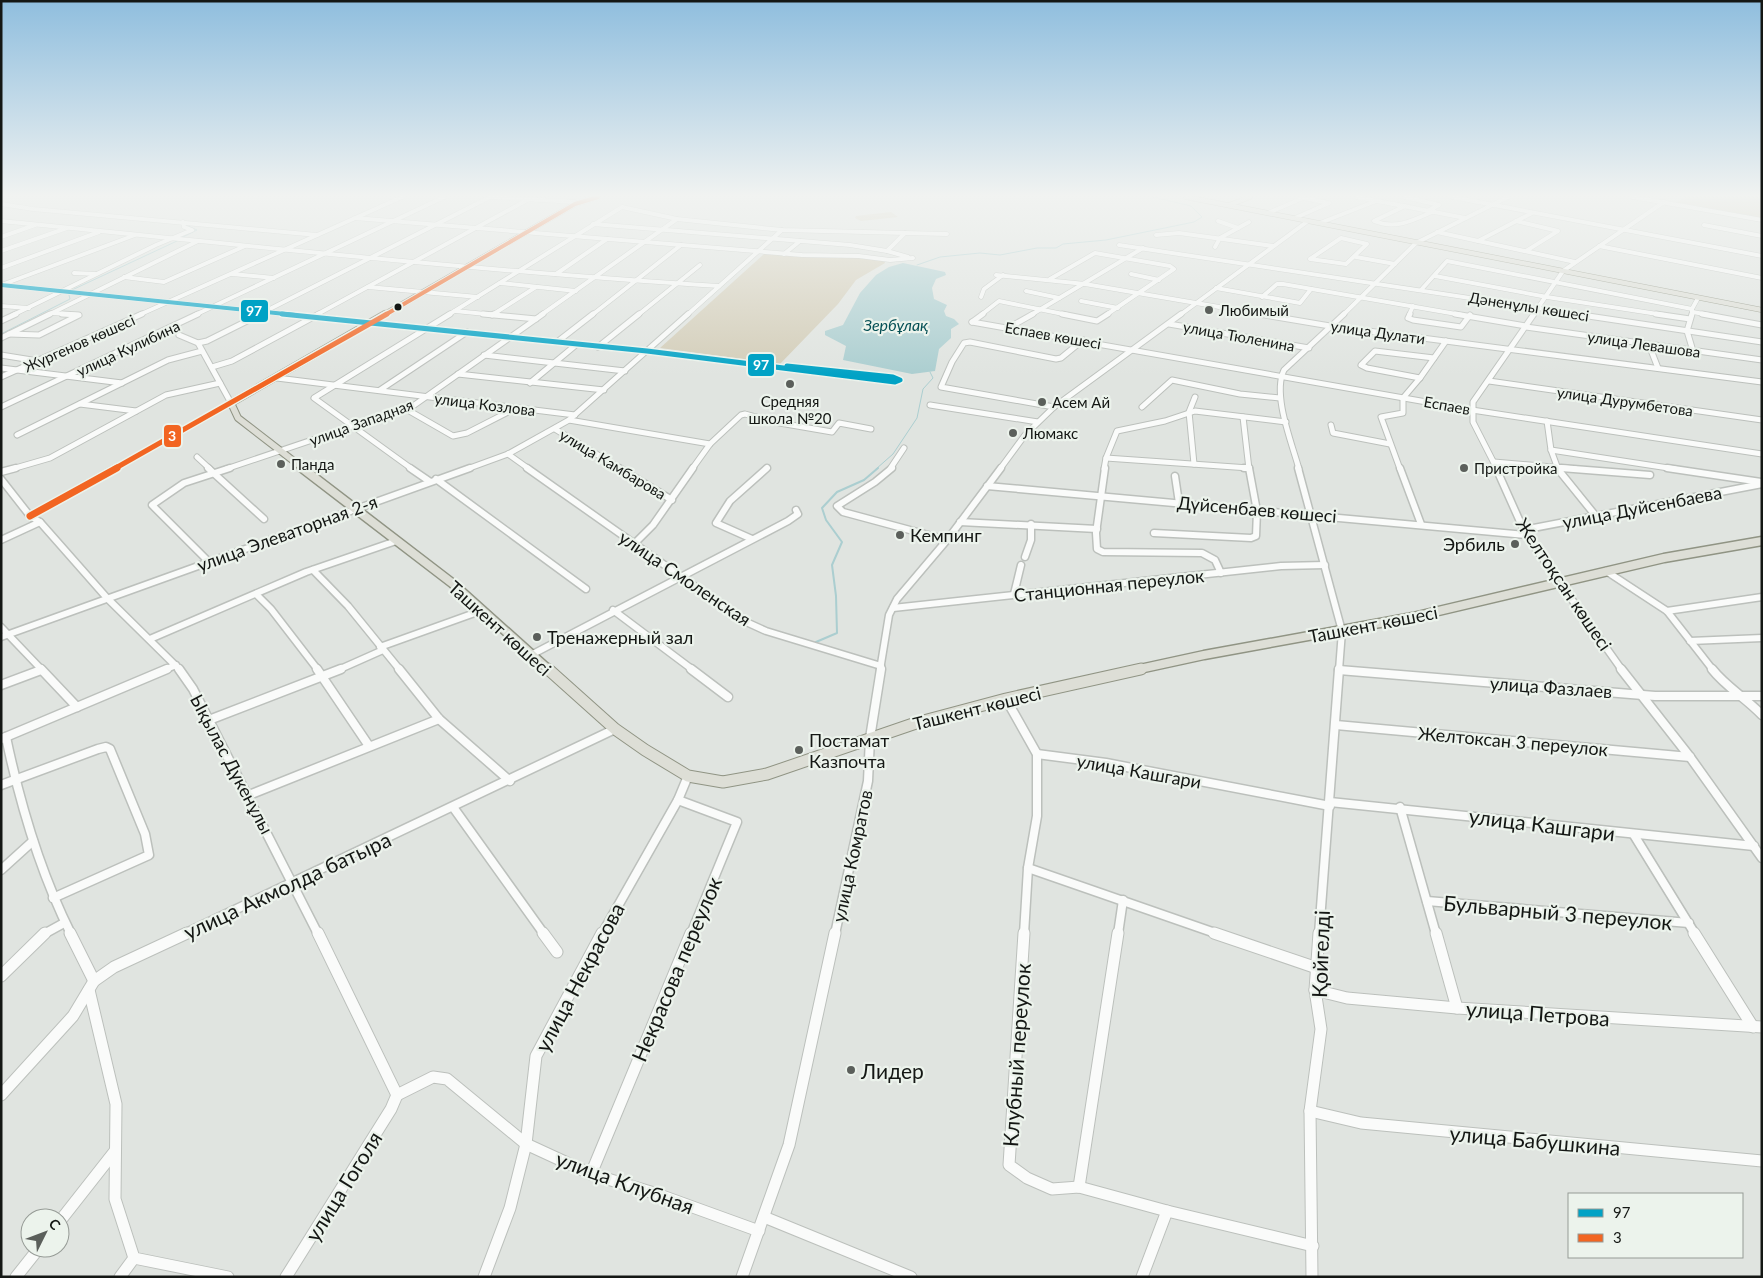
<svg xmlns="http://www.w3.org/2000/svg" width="1763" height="1278" viewBox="0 0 1763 1278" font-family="Lato,sans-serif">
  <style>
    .green { fill: #d3cdb8 }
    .water { fill: #abced0 }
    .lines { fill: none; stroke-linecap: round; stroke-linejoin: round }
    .stream-far1 { stroke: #abced0; stroke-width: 1 }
    .stream { stroke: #abced0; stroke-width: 2 }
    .minor-far4-casing { stroke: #bcc0bc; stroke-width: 5 }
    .minor-far3-casing { stroke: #bcc0bc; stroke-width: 7 }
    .minor-far2-casing { stroke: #bcc0bc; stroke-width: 9 }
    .minor-far1-casing { stroke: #bcc0bc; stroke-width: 11 }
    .minor-casing { stroke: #bcc0bc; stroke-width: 13 }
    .major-far3-casing { stroke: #909484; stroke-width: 5.5 }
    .major-far2-casing { stroke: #909484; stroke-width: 8 }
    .major-far1-casing { stroke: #909484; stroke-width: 11 }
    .major-casing { stroke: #909484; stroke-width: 13 }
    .minor-far4 { stroke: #fafbfa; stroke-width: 4 }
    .minor-far3 { stroke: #fafbfa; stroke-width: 5 }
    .minor-far2 { stroke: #fafbfa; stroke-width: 6 }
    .minor-far1 { stroke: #fafbfa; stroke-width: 8 }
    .minor { stroke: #fafbfa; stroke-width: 11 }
    .major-far3 { stroke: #ddded6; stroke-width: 4.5 }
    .major-far2 { stroke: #ddded6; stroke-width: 6 }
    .major-far1 { stroke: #ddded6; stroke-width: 8 }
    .major { stroke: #ddded6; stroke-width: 11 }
    .bus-1-far1-casing { stroke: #ecf3ec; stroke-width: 5.5 }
    .bus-1-casing { stroke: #ecf3ec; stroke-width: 8 }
    .bus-2-far2-casing { stroke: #ecf3ec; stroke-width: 5.5 }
    .bus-2-far1-casing { stroke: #ecf3ec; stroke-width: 8 }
    .bus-2-casing { stroke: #ecf3ec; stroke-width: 10 }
    .bus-1-far1 { stroke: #01a2c5; stroke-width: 4 }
    .bus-1 { stroke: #01a2c5; stroke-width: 5 }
    .bus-2-far2 { stroke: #f26522; stroke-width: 4 }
    .bus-2-far1 { stroke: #f26522; stroke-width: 5 }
    .bus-2 { stroke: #f26522; stroke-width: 7 }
    .bus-dot { fill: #141714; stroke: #ecf3ec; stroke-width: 2 }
    .poi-dot { fill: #5b5f5b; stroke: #ecf3ec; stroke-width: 2 }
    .labels { text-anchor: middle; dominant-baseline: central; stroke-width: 4.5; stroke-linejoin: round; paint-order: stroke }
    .far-street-label { font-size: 15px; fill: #141714; stroke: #ecf3ec }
    .far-poi-label { font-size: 15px; fill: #141714; stroke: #ecf3ec; text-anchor: start }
    .far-water-label { font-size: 16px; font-style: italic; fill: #044f54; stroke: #ecf3ec }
    .street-label { font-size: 18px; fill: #141714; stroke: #ecf3ec }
    .poi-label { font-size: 18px; fill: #141714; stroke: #ecf3ec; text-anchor: start }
    .near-street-label { font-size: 21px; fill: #141714; stroke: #ecf3ec }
    .near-poi-label { font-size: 21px; fill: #141714; stroke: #ecf3ec; text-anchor: start }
    .line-badge { stroke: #ecf3ec; stroke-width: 2 }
    .badge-label { font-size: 14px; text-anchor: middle; font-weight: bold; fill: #fff }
  </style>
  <rect width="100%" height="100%" fill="#e0e4e0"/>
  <g class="green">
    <path d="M1685,197H1762V218L1676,203Z"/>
    <path d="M891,212L898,217L861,221L855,218L856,216Z"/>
    <path d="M764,254L834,256L884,260L885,263L856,280L838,304L780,364L660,348Z"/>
  </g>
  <path class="water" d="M903,263L945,272L946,275L936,279L932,288L934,299L947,305L944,311L946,316L954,319L959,324L951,329V338L939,349L935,371L912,374L843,360L846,346L825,335V331L843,325L860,293L876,275L889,267Z"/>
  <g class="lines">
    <g class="stream-far1">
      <path d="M183,237L197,230L186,225"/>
      <path d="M917,265L940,257L980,253L1000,255L1037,248H1056L1063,244L1106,240L1194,222L1202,217L1191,206L1153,197"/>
      <path d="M72,290L177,241"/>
      <path d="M1,334L70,299L69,295"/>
      <path d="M876,469L893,454L917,418L923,389L933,378L930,372"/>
    </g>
    <path class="stream" d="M816,642L837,633L836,596L832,565L842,542L826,520L822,508L837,492L864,480L878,468"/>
    <defs>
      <g id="minor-far4">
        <path d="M493,197L575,202"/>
        <path d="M1357,197L1465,218"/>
        <path d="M1405,197L1439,205L1429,210"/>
        <path d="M1452,197L1762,256"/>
        <path d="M1633,197L1762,220"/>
        <path d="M1,204L33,209L317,235"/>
        <path d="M1405,206L1374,221C1396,230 1414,220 1434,211"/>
        <path d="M1268,213L1303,198L1329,203L1295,218"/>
        <path d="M355,218L802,255L859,256L890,260L913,258"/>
        <path d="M1,221C240,245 479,271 719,286"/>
        <path d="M1218,221L1238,228"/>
        <path d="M1516,221L1558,231L1526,251"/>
        <path d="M1320,223L1376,201"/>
        <path d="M593,224L850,245L887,251L908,257"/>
        <path d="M1704,225L1762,236"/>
        <path d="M1437,232L1575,262"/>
        <path d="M1156,235L1179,233L1273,246"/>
        <path d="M1,237L35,225"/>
        <path d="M1341,238L1367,244L1346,264L1310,259Z"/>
        <path d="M1478,241L1532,213"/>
        <path d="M1119,245L1583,315"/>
        <path d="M1599,246L1762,278"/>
        <path d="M1215,247L1220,238L1249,222"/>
        <path d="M1,251L67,228"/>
        <path d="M887,251L905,233"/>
        <path d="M784,254L800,241"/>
        <path d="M1356,257L1395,264"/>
        <path d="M1,268L99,232"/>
        <path d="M74,273L96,274"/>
        <path d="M232,274L274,278"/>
        <path d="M556,274L607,239"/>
        <path d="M1131,274L1159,280"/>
        <path d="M996,275L1085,284L1266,315"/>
        <path d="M1435,276L1547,297L1664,315"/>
        <path d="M124,277L164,282L245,246"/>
        <path d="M1050,279L1095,253L1170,266L1174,269L1106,315"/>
        <path d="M500,283L576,291"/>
        <path d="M4,284L135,235"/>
        <path d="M1,285L295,315"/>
        <path d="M368,287L478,297"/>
        <path d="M1216,288L1300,303L1311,289"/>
        <path d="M1421,290L1447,261L1692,309"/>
        <path d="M1026,291L1059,298"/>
        <path d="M981,297L984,289L1003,275"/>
        <path d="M1262,297L1277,284H1283L1462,315"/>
        <path d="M1081,301L1118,308"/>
        <path d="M1,306L29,308"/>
        <path d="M455,311L496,315"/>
        <path d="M1693,312L1709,315"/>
        <path d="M52,313L79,315"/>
        <path d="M13,315L156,245L192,230L184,227L183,222"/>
        <path d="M48,315L198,241"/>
        <path d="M139,315L402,197"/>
        <path d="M195,315L444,197"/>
        <path d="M258,315L490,197"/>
        <path d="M316,315L529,199"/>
        <path d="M448,315L622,207L677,219L782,230L947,234"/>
        <path d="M492,315L536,287"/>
        <path d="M541,315L677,219"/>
        <path d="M592,315L681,245"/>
        <path d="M638,315L700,265"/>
        <path d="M687,315L782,230"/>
        <path d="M981,315L999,301L1068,315"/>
        <path d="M1031,315L1143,248"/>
        <path d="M1180,315L1308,221"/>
        <path d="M1343,315L1416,243L1508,197"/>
        <path d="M1409,315L1413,306"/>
        <path d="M1533,315L1563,271L1664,202"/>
        <path d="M1692,315V309L1698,298"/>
      </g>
      <g id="minor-far3">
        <path d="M282,314L647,351L895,382L900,380L893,377L787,366"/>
        <path d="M483,314L536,319"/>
        <path d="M1062,314L1097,321L1108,314"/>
        <path d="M1259,314L1330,326L1762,382"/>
        <path d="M1410,314L1408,318L1413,320L1461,327L1470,315"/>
        <path d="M1455,314L1526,326"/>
        <path d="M1575,314L1762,342"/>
        <path d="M1656,314L1690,319"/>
        <path d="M1692,314L1687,331L1693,351"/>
        <path d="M1702,314L1762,325"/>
        <path d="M492,315L494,314"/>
        <path d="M1,321L16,314"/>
        <path d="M972,322L1472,410L1762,454"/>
        <path d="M972,322L983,314"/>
        <path d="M1169,324L1309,348"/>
        <path d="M1526,327L1762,360"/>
        <path d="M1008,328L1033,314"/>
        <path d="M9,334L39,335L79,315L62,314"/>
        <path d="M1,338L50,314"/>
        <path d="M557,342L593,314"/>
        <path d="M198,343L207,341L261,314"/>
        <path d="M1649,345L1658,368"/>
        <path d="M598,347L639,314"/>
        <path d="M1,355L38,361"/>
        <path d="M484,355L625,371"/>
        <path d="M212,367L232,361L319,314"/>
        <path d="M1,368L122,383"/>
        <path d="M458,374L604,390"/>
        <path d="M1,377L142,314"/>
        <path d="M277,378L575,415"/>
        <path d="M1420,378L1367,368L1361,365L1375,351L1434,358"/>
        <path d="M1489,381L1762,420"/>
        <path d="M530,383L577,344"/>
        <path d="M380,390L467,332"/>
        <path d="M80,404L136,411"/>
        <path d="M930,405L1038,422"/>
        <path d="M1,407L198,314"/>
        <path d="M1054,407L941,387L952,362L964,343L970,342L1056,359L1061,358L1083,340"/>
        <path d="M1142,407L1172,380L1240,394L1280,398"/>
        <path d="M406,409L453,436L467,433L516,408"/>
        <path d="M1243,417L1249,469"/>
        <path d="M569,420L710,444"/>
        <path d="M1547,421L1551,450L1558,469"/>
        <path d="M1331,425L1333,433L1390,444"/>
        <path d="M555,429L621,469"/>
        <path d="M17,435L168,360L202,351"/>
        <path d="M1551,450L1675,469"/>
        <path d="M508,454L529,469"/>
        <path d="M197,457L210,469"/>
        <path d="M1106,458L1249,468"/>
        <path d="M1494,462L1576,469"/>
        <path d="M1194,464L1189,412L1195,397"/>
        <path d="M12,469L50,458L166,395L220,383"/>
        <path d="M114,469L231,403L198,343L179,335"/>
        <path d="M226,469L413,406L543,314"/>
        <path d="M412,469L314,398L450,314"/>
        <path d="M467,469L508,454L569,420L688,314"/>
        <path d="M692,469L710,444L741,415L745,414L774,422L832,432L839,423L871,429"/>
        <path d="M890,469L904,448"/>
        <path d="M1000,469L1025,435L1054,407L1181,314"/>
        <path d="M1104,469L1106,458L1117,431L1165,421L1195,411L1286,422"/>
        <path d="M1299,469C1292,443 1272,395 1284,370L1344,314"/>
        <path d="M1400,469L1381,417L1403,413V398L1420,378L1446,341"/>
        <path d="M1497,469L1473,422V402L1534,314"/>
      </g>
      <g id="minor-far2">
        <path d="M208,468L264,519"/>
        <path d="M410,468L429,481"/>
        <path d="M527,468L744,621L766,631L881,666"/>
        <path d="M619,468L672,500"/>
        <path d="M892,468L875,482L837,506L843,512L947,540"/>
        <path d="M1105,468L1096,533L1097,549L1103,552L1202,553L1215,560L1221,573"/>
        <path d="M1244,468H1249"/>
        <path d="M1298,468L1342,631L1339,670"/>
        <path d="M1400,468L1421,524"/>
        <path d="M1496,468L1526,535L1622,670"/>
        <path d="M1557,468L1595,515"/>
        <path d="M1561,468L1650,475"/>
        <path d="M1667,468L1761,482"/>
        <path d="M1,472L16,468"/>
        <path d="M1175,476L1179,503"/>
        <path d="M1,479L30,516L40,522L107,598L180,670"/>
        <path d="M436,479L586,589"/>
        <path d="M987,486L1526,535"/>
        <path d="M30,516L116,468"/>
        <path d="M960,522L1097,529"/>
        <path d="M1523,530L1762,484"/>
        <path d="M1154,533L1251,538L1256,536L1257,511L1249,468"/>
        <path d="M752,539L716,523L730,501L767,468"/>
        <path d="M1,540L40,522"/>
        <path d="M634,544L653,525L693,468"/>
        <path d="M1025,557L1031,540V524"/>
        <path d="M209,562L152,505L184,483L230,468"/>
        <path d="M313,570L348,606L400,670"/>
        <path d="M1606,571L1667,611L1713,670"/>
        <path d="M256,594L271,609L318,670"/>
        <path d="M1014,594L1021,565"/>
        <path d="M893,608L1281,566L1325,565"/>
        <path d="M613,610L693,670"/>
        <path d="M1667,611L1762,597"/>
        <path d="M1,627L42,670"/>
        <path d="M1,637L470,468"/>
        <path d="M150,639L306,572L396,541"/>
        <path d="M1690,641L1762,638"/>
        <path d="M380,647L483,610"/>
        <path d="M531,655L788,521L798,514L796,510"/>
        <path d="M164,670L176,665"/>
        <path d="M338,670L383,650"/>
        <path d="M880,670L889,615L897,599L947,540L1001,468"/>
        <path d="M1339,670H1342"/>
      </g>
      <g id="minor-far1">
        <path d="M41,669L77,707"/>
        <path d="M179,669L193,689L318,934"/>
        <path d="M317,669L369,746"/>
        <path d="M399,669L439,719L510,781"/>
        <path d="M691,669L728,697"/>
        <path d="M1621,669L1690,757L1762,858"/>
        <path d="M1712,669C1726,687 1746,698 1762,715"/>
        <path d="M1339,670L1655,696H1762"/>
        <path d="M1,685L41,670"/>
        <path d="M1006,699L1037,754V816L1028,868L1024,934"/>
        <path d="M209,720L341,669"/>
        <path d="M1336,725L1690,757"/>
        <path d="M6,737C20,804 40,872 71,934"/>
        <path d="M1,739L167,669"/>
        <path d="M1037,754L1106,763L1330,806"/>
        <path d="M1,785L98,749L106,747L110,749L145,834L149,855L53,898"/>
        <path d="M249,795L439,719"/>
        <path d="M678,800L737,822L691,934"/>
        <path d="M1330,802L1754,846"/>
        <path d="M453,807L544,934"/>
        <path d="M1400,807L1436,934"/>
        <path d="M1634,835L1695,934"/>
        <path d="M1028,868L1218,934"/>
        <path d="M1,870L33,841"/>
        <path d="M1427,901L1689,923"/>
        <path d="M44,934L64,923"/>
        <path d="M184,934L615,729"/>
        <path d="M602,934L678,800L688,776"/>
        <path d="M835,934L868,781L870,738L881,669"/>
        <path d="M1118,934L1123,900"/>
        <path d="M1319,934L1339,669"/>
      </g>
      <g id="minor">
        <path d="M70,933L94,981"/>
        <path d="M318,933L397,1095"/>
        <path d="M543,933L557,952"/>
        <path d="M1024,933L1009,1165L1027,1178L1052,1189L1079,1187L1167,1211L1313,1246"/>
        <path d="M1214,933L1317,968"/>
        <path d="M1436,933L1457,1008"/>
        <path d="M1694,933L1753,1027"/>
        <path d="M1,976L45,933"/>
        <path d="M89,990L116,1104L115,1199L134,1258L228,1277"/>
        <path d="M1315,990L1347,998L1457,1008L1762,1027"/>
        <path d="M1,1095L73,1016L94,981L114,967L187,933"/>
        <path d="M397,1095L433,1077L447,1079L526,1144L591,1174L654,1193L759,1231"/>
        <path d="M1310,1111L1361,1123L1762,1161"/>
        <path d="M591,1174L691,933"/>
        <path d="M1079,1187L1118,933"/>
        <path d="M764,1217L911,1277"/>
        <path d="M60,1221L115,1151"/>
        <path d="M16,1277L39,1248"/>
        <path d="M120,1277L134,1258"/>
        <path d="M286,1277L391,1109L397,1095"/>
        <path d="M484,1277L510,1208L526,1144L536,1056L602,933"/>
        <path d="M742,1277L789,1145L835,933"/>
        <path d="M1142,1277L1167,1211"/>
        <path d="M1312,1277L1310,1111L1321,1029L1315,990L1319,933"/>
      </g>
      <g id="major-far3">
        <path d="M1186,197L1762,310"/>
        <path d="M1229,205L1250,197"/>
        <path d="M383,315L575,204L598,197"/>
      </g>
      <path id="major-far2" d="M304,469L238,418L231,403L385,314"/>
      <g id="major-far1">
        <path d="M302,468L452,583L549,670"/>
        <path d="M1135,670L1204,655L1413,617L1664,558L1762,541"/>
      </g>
      <path id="major" d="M548,669L615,729L645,750L688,776L723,782L767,774L916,723L1006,699L1141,669"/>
    </defs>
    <use href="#minor-far4" class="minor-far4-casing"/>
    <use href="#minor-far3" class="minor-far3-casing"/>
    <use href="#minor-far2" class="minor-far2-casing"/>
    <use href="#minor-far1" class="minor-far1-casing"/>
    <use href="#minor" class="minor-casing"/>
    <use href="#major-far3" class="major-far3-casing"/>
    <use href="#major-far2" class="major-far2-casing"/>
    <use href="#major-far1" class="major-far1-casing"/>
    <use href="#major" class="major-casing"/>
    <use href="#minor-far4" class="minor-far4"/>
    <use href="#minor-far3" class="minor-far3"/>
    <use href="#minor-far2" class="minor-far2"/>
    <use href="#minor-far1" class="minor-far1"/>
    <use href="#minor" class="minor"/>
    <use href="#major-far3" class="major-far3"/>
    <use href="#major-far2" class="major-far2"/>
    <use href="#major-far1" class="major-far1"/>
    <use href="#major" class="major"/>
    <defs>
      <path id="bus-1-far1" d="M1,285L295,315"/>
      <path id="bus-1" d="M282,314L647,351L895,382L900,380L893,377L787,366"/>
      <path id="bus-2-far2" d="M385,315L575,204L598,197"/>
      <path id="bus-2-far1" d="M114,469L387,314"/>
      <path id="bus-2" d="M30,516L117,468"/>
    </defs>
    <use href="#bus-1-far1" class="bus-1-far1-casing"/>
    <use href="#bus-1" class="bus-1-casing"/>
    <use href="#bus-2-far2" class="bus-2-far2-casing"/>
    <use href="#bus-2-far1" class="bus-2-far1-casing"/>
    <use href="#bus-2" class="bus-2-casing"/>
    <use href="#bus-1-far1" class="bus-1-far1"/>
    <use href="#bus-1" class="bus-1"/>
    <use href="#bus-2-far2" class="bus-2-far2"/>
    <use href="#bus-2-far1" class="bus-2-far1"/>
    <use href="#bus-2" class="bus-2"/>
  </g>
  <linearGradient id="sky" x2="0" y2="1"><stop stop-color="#8fbede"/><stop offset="0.52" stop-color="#f1f3f1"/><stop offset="1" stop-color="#f1f3f1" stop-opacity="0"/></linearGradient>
  <rect width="1763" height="376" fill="url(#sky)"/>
  <circle class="bus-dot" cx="398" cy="307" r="4.5"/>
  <g class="poi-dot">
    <circle cx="1209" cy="310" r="5"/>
    <circle cx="790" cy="384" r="5"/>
    <circle cx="1042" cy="402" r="5"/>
    <circle cx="1013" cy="433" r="5"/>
    <circle cx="281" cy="464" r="5"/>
    <circle cx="1464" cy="468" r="5"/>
    <circle cx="900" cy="535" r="5"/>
    <circle cx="1515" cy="544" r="5"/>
    <circle cx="537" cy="637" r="5"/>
    <circle cx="799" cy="750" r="5"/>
    <circle cx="851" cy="1070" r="5"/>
  </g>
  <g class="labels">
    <g class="far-street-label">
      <text transform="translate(1529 306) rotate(9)">Дәненұлы көшесі</text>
      <text transform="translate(1378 332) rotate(8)">улица Дулати</text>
      <text transform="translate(1053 335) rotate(10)">Еспаев көшесі</text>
      <text transform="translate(1239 336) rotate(10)">улица Тюленина</text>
      <text transform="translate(79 343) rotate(-24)">Жүргенов көшесі</text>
      <text transform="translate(1644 344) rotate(8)">улица Левашова</text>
      <text transform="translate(128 348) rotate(-25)">улица Кулибина</text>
      <text transform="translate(1625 401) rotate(8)">улица Дурумбетова</text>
      <text transform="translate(485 404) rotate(7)">улица Козлова</text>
      <text transform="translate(1447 405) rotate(10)">Еспаев</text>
      <text transform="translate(361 422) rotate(-20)">улица Западная</text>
      <text transform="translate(613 464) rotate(31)">улица Камбарова</text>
    </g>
    <g class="far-poi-label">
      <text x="1219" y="310">Любимый</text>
      <text x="790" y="401" text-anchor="middle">Средняя<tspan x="790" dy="17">школа №20</tspan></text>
      <text x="1052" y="402">Асем Ай</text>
      <text x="1023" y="433">Люмакс</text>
      <text x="291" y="464">Панда</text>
      <text x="1474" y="468">Пристройка</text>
    </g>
    <g class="far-water-label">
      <text x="896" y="324">Зербұлақ</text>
    </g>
    <g class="street-label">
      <text transform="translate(1642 507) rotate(-11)">улица Дуйсенбаева</text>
      <text transform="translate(1257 509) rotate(5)">Дүйсенбаев көшесі</text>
      <text transform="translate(287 533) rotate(-20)">улица Элеваторная 2-я</text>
      <text transform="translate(685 578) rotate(34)">улица Смоленская</text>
      <text transform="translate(1564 584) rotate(56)">Желтоқсан көшесі</text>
      <text transform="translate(1109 585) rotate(-6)">Станционная переулок</text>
      <text transform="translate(1373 624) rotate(-11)">Ташкент көшесі</text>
      <text transform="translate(500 628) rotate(42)">Ташкент көшесі</text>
      <text transform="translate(1551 687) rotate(4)">улица Фазлаев</text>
      <text transform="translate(977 708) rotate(-14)">Ташкент көшесі</text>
      <text transform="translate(1513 741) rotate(5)">Желтоксан 3 переулок</text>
      <text transform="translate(232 764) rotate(62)">Ықылас Дүкенұлы</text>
      <text transform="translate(1139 771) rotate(10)">улица Кашгари</text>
      <text transform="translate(852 856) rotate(-78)">улица Комратов</text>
    </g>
    <g class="poi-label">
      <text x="910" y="535">Кемпинг</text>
      <text x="1505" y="544" text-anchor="end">Эрбиль</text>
      <text x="547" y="637">Тренажерный зал</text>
      <text x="809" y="740">Постамат<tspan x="809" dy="21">Казпочта</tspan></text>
    </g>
    <g class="near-street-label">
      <text transform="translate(1542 824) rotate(7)">улица Кашгари</text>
      <text transform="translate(287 885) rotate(-25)">улица Акмолда батыра</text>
      <text transform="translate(1558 912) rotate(5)">Бульварный 3 переулок</text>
      <text transform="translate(1320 954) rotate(-88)">Қойгелді</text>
      <text transform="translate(676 969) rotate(-67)">Некрасова переулок</text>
      <text transform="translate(579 977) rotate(-62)">улица Некрасова</text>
      <text transform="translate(1538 1013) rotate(4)">улица Петрова</text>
      <text transform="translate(1016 1055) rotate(-86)">Клубный переулок</text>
      <text transform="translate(1535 1140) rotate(5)">улица Бабушкина</text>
      <text transform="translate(625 1182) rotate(20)">улица Клубная</text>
      <text transform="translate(343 1186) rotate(-58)">улица Гоголя</text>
    </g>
    <g class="near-poi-label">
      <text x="861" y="1070">Лидер</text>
    </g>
  </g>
  <g class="line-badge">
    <rect x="240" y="299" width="29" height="24" rx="5" fill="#01a2c5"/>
    <rect x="747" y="353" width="28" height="24" rx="5" fill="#01a2c5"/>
    <rect x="163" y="424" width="19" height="24" rx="5" fill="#f26522"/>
  </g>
  <g class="badge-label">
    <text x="254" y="316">97</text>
    <text x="761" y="370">97</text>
    <text x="172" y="441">3</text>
  </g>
  <rect width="1763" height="1278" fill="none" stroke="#141714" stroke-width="5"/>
  <rect x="1568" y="1193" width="175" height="65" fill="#ecf3ec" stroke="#969b96"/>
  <rect x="1578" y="1209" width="25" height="8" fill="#01a2c5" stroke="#969b96"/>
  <text x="1613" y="1218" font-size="15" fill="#141714">97</text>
  <rect x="1578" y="1234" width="25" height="8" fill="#f26522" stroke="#969b96"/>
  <text x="1613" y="1243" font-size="15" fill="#141714">3</text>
  <g transform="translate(45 1233) rotate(48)"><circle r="24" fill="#ecf3ec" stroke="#969b96"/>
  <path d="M0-4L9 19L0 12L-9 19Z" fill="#5b5f5b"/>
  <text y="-8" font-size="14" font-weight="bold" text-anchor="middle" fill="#141714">С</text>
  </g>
</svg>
